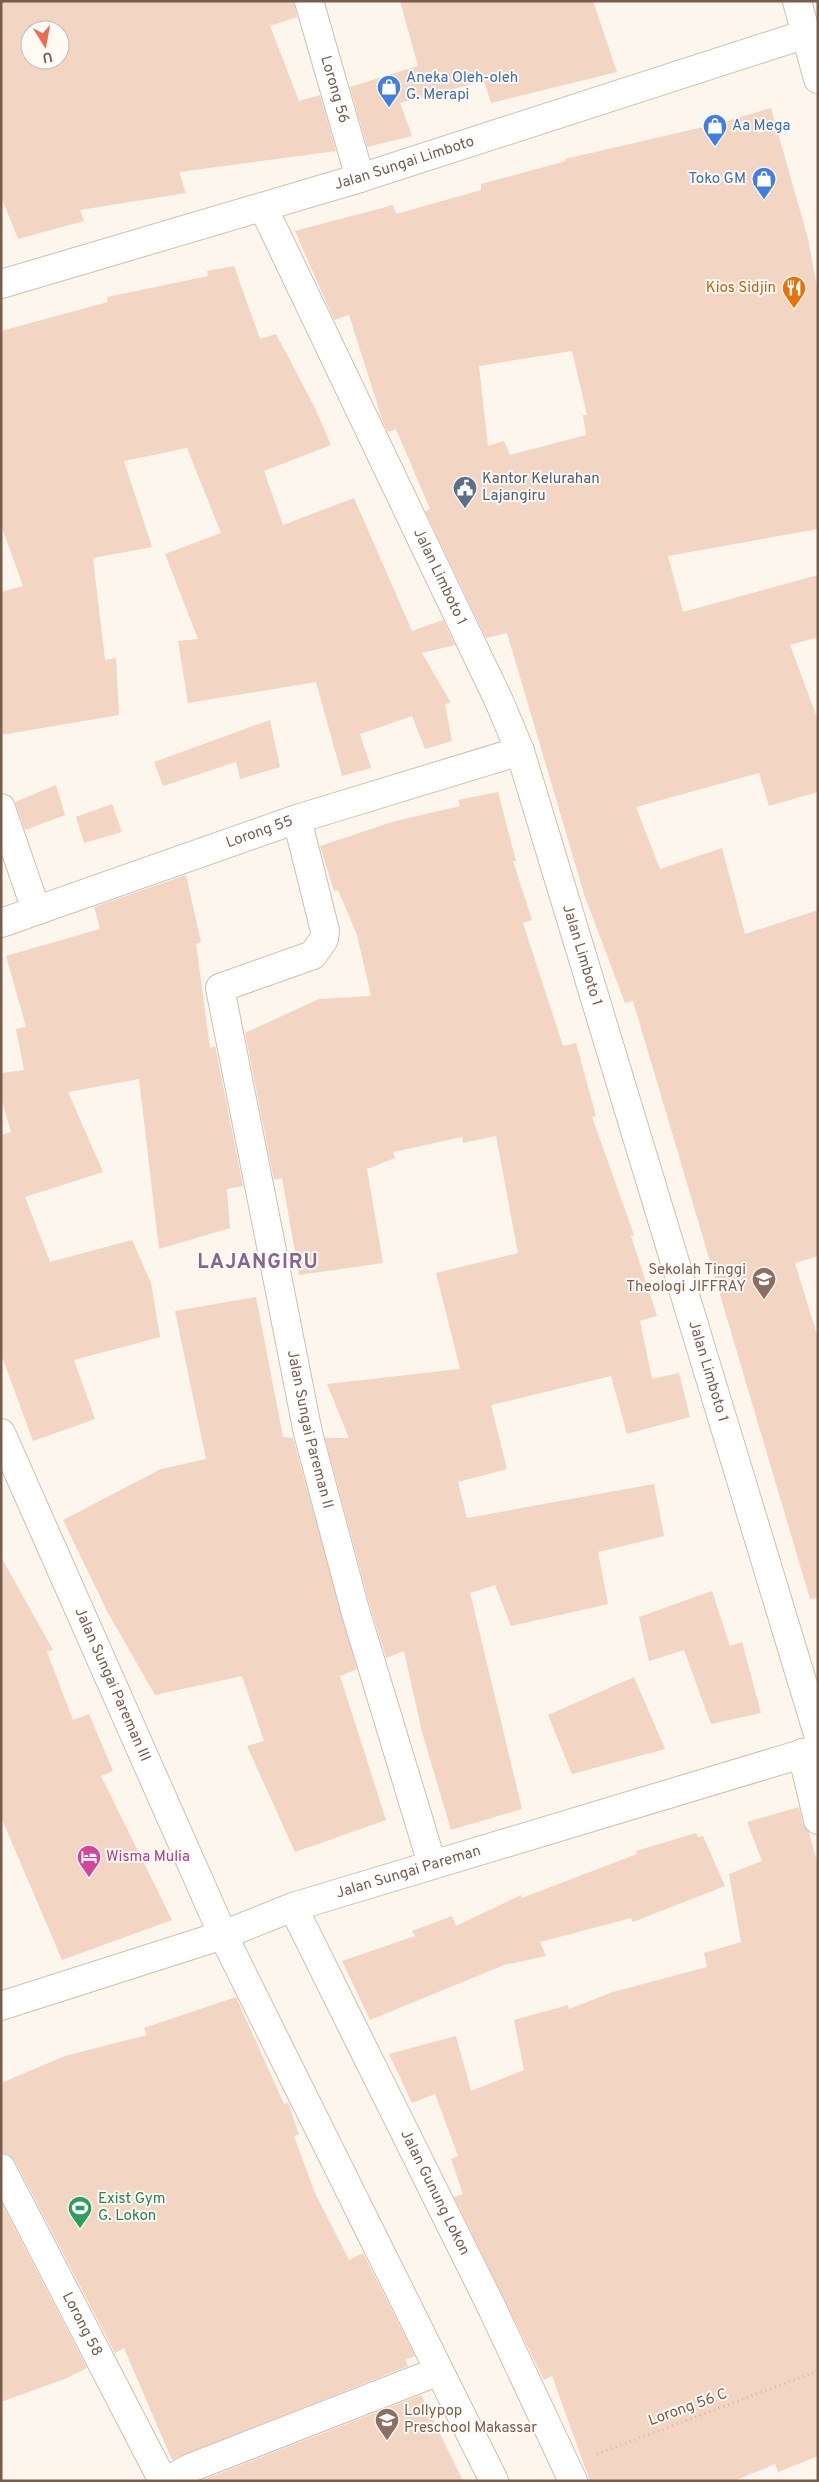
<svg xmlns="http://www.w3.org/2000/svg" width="819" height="2482" viewBox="0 0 819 2482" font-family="Overpass,sans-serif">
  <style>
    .building { fill: #f3d5c3; fill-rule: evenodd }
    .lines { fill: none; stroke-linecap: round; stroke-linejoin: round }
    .street-casing { stroke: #d1beb0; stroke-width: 30 }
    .path { stroke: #d9b8a5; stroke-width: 3; stroke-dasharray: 1 4; stroke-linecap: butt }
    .street { stroke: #fff; stroke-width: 28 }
    .labels { text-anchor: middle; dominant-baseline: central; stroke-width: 4; stroke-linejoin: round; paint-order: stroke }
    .shop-label { font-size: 15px; fill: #366cbe; stroke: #fffaf3; text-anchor: start }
    .street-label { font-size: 15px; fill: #7a5c4d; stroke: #fffaf3 }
    .food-label { font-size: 15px; fill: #c56008; stroke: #fffaf3; text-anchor: end }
    .service-label { font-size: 15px; fill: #4e5e75; stroke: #fffaf3; text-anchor: start }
    .education-label { font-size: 15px; fill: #785e54; stroke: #fffaf3; text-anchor: end }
    .hotel-label { font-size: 15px; fill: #b23c85; stroke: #fffaf3; text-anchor: start }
    .leisure-label { font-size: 15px; fill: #27864d; stroke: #fffaf3; text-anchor: start }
    .district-label { font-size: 20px; font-weight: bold; letter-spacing: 1px; fill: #846695; stroke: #fffaf3 }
  </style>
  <rect width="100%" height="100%" fill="#fdf6ec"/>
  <g class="building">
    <path d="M1,1H294L297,17L270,26L299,101L320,95L336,151L179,172L186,193L80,210L84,221L18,239L1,196ZM30,30H60V60H30Z"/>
    <path d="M400,1H593L617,72L491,103L484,81L400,103L412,136L367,147L350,87L418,66Z"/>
    <path d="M771,108L808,239L818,292V529L668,556L683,612L818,575V637L790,645L818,720V792L769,806L759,773L636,807L660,869L722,848L745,934L818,910V1256L795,1263L818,1338V1598L810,1599L633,1001L625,1003L584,894L507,633L486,638L425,511L430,509L396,429L388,432L383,422L349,315L334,320L295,231L393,205L396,214L481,190V184L566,161L565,159L721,123ZM572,351L587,415H583L586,435L510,455L504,441L488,446L479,366Z"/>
    <path d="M234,266L260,339L276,334L315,408L331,445L264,471L283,525L354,498L412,631L443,620L455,645L422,653L451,703L445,704L452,741L425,749L412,716L360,734L371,768L342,776L316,682L188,703L178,641L198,639L165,554L221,533L187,448L124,461L152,547L93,558L105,660L116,658L119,715L1,735V592L23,586L1,525V331L108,302L107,297L208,276L207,271Z"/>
    <path d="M270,720L280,767L240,779L236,762L163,786L154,762Z"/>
    <path d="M56,785L65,815L25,830L15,802Z"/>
    <path d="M498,792L516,861H513L532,920L523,923L563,1046L576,1043L596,1116L592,1117L634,1235L631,1236L657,1316L640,1321L652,1379L679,1373L690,1417L627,1434L611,1376L491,1405L507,1469L458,1482L467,1518L654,1484L664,1536L598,1552L608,1604L511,1626L495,1585L470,1593L522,1809L451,1830L422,1732L404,1651L386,1658L370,1606L325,1438H349L327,1384L460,1369L436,1273L518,1253L496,1136L463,1143L462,1137L393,1152L395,1158L367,1169L383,1263L299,1275L282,1178L274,1180L245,1033L319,999L371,996L357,935L338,890L334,891L320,846L392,822L460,806L458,800Z"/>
    <path d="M112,804L122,832L84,843L76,817Z"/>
    <path d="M186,875L201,942L196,944L210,1048L215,1046L243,1186L227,1189L230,1228L159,1249L139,1079L68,1092L103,1172L25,1197L50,1262L132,1240L151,1283L160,1337L74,1360L95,1419L33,1441L1,1354V1135L11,1132L1,1098V1073L24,1070L16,1029L26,1027L6,956L100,929L94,907Z"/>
    <path d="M256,1297L283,1437L293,1438L357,1669L340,1676L386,1820L295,1852L247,1746L264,1741L242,1676L155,1695L108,1613L63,1520L161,1469L206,1459L175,1311Z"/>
    <path d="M1,1557L53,1650L47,1652L73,1720L89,1714L113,1771L101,1776L172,1920L62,1960L1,1817Z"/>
    <path d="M712,1591L730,1646L742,1642L761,1713L711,1724L684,1650L649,1661L639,1617Z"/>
    <path d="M634,1677L665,1749L572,1774L548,1715Z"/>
    <path d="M799,1807L803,1824L809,1832L818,1865V2456L778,2472L775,2464L734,2481H590L552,2376L544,2380L454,2197L463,2194L451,2159L458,2156L435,2094L412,2103L389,2054L456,2036L471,2091L524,2070L514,2020L568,2005L569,2009L613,1992L707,1967L704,1953L741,1942L729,1874L762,1861L747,1822Z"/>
    <path d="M696,1833L698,1837L703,1836L725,1886L633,1922L631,1918L540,1942L546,1956L504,1965L370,2020L342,1961L415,1936L412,1931L452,1916L456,1926L521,1895L522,1898L637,1854L636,1851Z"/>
    <path d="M236,1997L284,2104L288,2103L299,2134L294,2136L315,2193L349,2260L363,2253L415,2356L405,2360L408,2366L172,2460L124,2348L115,2353L15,2161L9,2155L1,2152V2083L65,2056L147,2035L144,2028Z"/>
    <path d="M1,2202L87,2368L67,2378L1,2402Z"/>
    <path d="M421,2395L463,2481H200Z"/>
  </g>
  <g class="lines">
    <defs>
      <g id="street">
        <path id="s1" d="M309,1L360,178"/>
        <path d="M797,1L818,79"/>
        <path id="s2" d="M263,207L499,701L520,751L818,1734"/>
        <path id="s3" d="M1,284L360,178L806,34"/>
        <path d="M1,808L36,910"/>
        <path id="s4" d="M297,819L325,931L324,939L313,955L220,988L308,1433L355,1610L432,1864"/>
        <path id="s5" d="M1,923L297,819L520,751"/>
        <path id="s6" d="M1,1433L223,1935L494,2481"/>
        <path d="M802,1753L818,1820"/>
        <path id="s7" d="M293,1907L493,2310L573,2481"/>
        <path id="s8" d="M1,2006L223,1935L293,1907L818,1749"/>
        <path id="s9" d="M1,2168L163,2481"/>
        <path d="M167,2481L190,2468L439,2371"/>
      </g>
    </defs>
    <use href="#street" class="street-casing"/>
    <path class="path" d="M597,2454L818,2371"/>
    <use href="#street" class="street"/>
  </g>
  <defs>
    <symbol id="shop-pin" viewBox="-11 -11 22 30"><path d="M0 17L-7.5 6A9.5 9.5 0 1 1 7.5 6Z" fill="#3f7fe0" stroke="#fffaf3"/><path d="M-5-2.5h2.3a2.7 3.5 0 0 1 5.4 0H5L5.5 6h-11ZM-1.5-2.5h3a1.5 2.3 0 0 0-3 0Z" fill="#fff"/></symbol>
    <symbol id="restaurant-pin" viewBox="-11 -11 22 30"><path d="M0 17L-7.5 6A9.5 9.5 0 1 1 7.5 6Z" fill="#e8710a" stroke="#fffaf3"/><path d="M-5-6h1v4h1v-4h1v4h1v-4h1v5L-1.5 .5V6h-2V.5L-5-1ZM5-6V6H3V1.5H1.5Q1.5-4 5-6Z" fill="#fff"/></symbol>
    <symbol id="civic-pin" viewBox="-11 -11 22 30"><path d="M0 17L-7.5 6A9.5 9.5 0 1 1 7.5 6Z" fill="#5c6f8a" stroke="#fffaf3"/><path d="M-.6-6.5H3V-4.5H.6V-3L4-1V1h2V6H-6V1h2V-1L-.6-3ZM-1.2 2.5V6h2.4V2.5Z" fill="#fff"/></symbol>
    <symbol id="university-pin" viewBox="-11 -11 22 30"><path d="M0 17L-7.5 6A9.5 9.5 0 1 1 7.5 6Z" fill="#8d6e63" stroke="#fffaf3"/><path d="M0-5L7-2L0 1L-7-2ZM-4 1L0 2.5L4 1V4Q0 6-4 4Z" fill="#fff"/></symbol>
    <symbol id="hotel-pin" viewBox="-11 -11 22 30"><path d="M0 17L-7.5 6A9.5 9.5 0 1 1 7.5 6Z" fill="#d1479c" stroke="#fffaf3"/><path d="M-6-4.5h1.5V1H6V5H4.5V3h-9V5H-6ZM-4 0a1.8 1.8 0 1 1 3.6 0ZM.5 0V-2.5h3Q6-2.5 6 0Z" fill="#fff"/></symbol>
    <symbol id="stadium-pin" viewBox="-11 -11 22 30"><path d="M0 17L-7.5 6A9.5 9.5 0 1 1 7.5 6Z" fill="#2e9e5b" stroke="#fffaf3"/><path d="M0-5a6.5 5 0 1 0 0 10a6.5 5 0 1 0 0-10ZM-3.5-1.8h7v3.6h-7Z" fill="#fff"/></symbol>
    <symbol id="school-pin" viewBox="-11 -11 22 30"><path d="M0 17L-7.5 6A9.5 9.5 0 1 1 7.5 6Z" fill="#8d6e63" stroke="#fffaf3"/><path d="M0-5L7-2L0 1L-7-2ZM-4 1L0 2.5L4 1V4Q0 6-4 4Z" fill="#fff"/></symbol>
  </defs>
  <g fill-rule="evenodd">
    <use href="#shop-pin" x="375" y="73" width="28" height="38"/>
    <use href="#shop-pin" x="701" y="112" width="28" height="38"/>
    <use href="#shop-pin" x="750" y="165" width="28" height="38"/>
    <use href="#restaurant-pin" x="780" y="274" width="28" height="38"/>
    <use href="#civic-pin" x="451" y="474" width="28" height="38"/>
    <use href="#university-pin" x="750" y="1265" width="28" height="38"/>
    <use href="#hotel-pin" x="75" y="1843" width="28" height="38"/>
    <use href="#stadium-pin" x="66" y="2194" width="28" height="38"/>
    <use href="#school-pin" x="373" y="2406" width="28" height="38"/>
  </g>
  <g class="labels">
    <g class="shop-label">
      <text x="406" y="78">Aneka Oleh-oleh<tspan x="406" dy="17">G. Merapi</tspan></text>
      <text x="732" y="126">Aa Mega</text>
      <text x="746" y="179" text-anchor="end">Toko GM</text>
    </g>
    <g class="street-label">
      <text stroke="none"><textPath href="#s1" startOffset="92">Lorong 56</textPath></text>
      <text stroke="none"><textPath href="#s3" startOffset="421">Jalan Sungai Limboto</textPath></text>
      <text stroke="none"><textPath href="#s2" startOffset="410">Jalan Limboto 1</textPath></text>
      <text stroke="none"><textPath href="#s5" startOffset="274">Lorong 55</textPath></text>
      <text stroke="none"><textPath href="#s2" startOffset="815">Jalan Limboto 1</textPath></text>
      <text stroke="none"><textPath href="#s2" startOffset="1250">Jalan Limboto 1</textPath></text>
      <text stroke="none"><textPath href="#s4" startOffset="692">Jalan Sungai Pareman II</textPath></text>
      <text stroke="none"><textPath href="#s6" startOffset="275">Jalan Sungai Pareman III</textPath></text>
      <text stroke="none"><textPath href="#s8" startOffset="429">Jalan Sungai Pareman</textPath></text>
      <text stroke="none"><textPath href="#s7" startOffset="319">Jalan Gunung Lokon</textPath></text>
      <text stroke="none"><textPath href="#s9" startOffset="176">Lorong 58</textPath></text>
      <text transform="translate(688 2408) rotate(-20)">Lorong 56 C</text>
    </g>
    <g class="food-label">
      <text x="776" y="288">Kios Sidjin</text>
    </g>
    <g class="service-label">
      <text x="482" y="479">Kantor Kelurahan<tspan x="482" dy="17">Lajangiru</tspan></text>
    </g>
    <g class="education-label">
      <text x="746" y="1270">Sekolah Tinggi<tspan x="746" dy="17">Theologi JIFFRAY</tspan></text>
      <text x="404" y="2411" text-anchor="start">Lollypop<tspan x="404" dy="17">Preschool Makassar</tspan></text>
    </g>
    <g class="hotel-label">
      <text x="106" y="1857">Wisma Mulia</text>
    </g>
    <g class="leisure-label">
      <text x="98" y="2199">Exist Gym<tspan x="98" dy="17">G. Lokon</tspan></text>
    </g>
    <g class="district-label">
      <text x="258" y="1263">LAJANGIRU</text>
    </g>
  </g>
  <rect width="819" height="2482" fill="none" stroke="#7a5c4d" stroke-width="5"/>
  <g transform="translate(45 45) rotate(169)"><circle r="24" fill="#fffaf3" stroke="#cabbb1"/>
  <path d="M0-4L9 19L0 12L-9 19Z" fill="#e76f51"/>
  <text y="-8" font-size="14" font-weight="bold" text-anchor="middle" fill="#7a5c4d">U</text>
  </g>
</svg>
